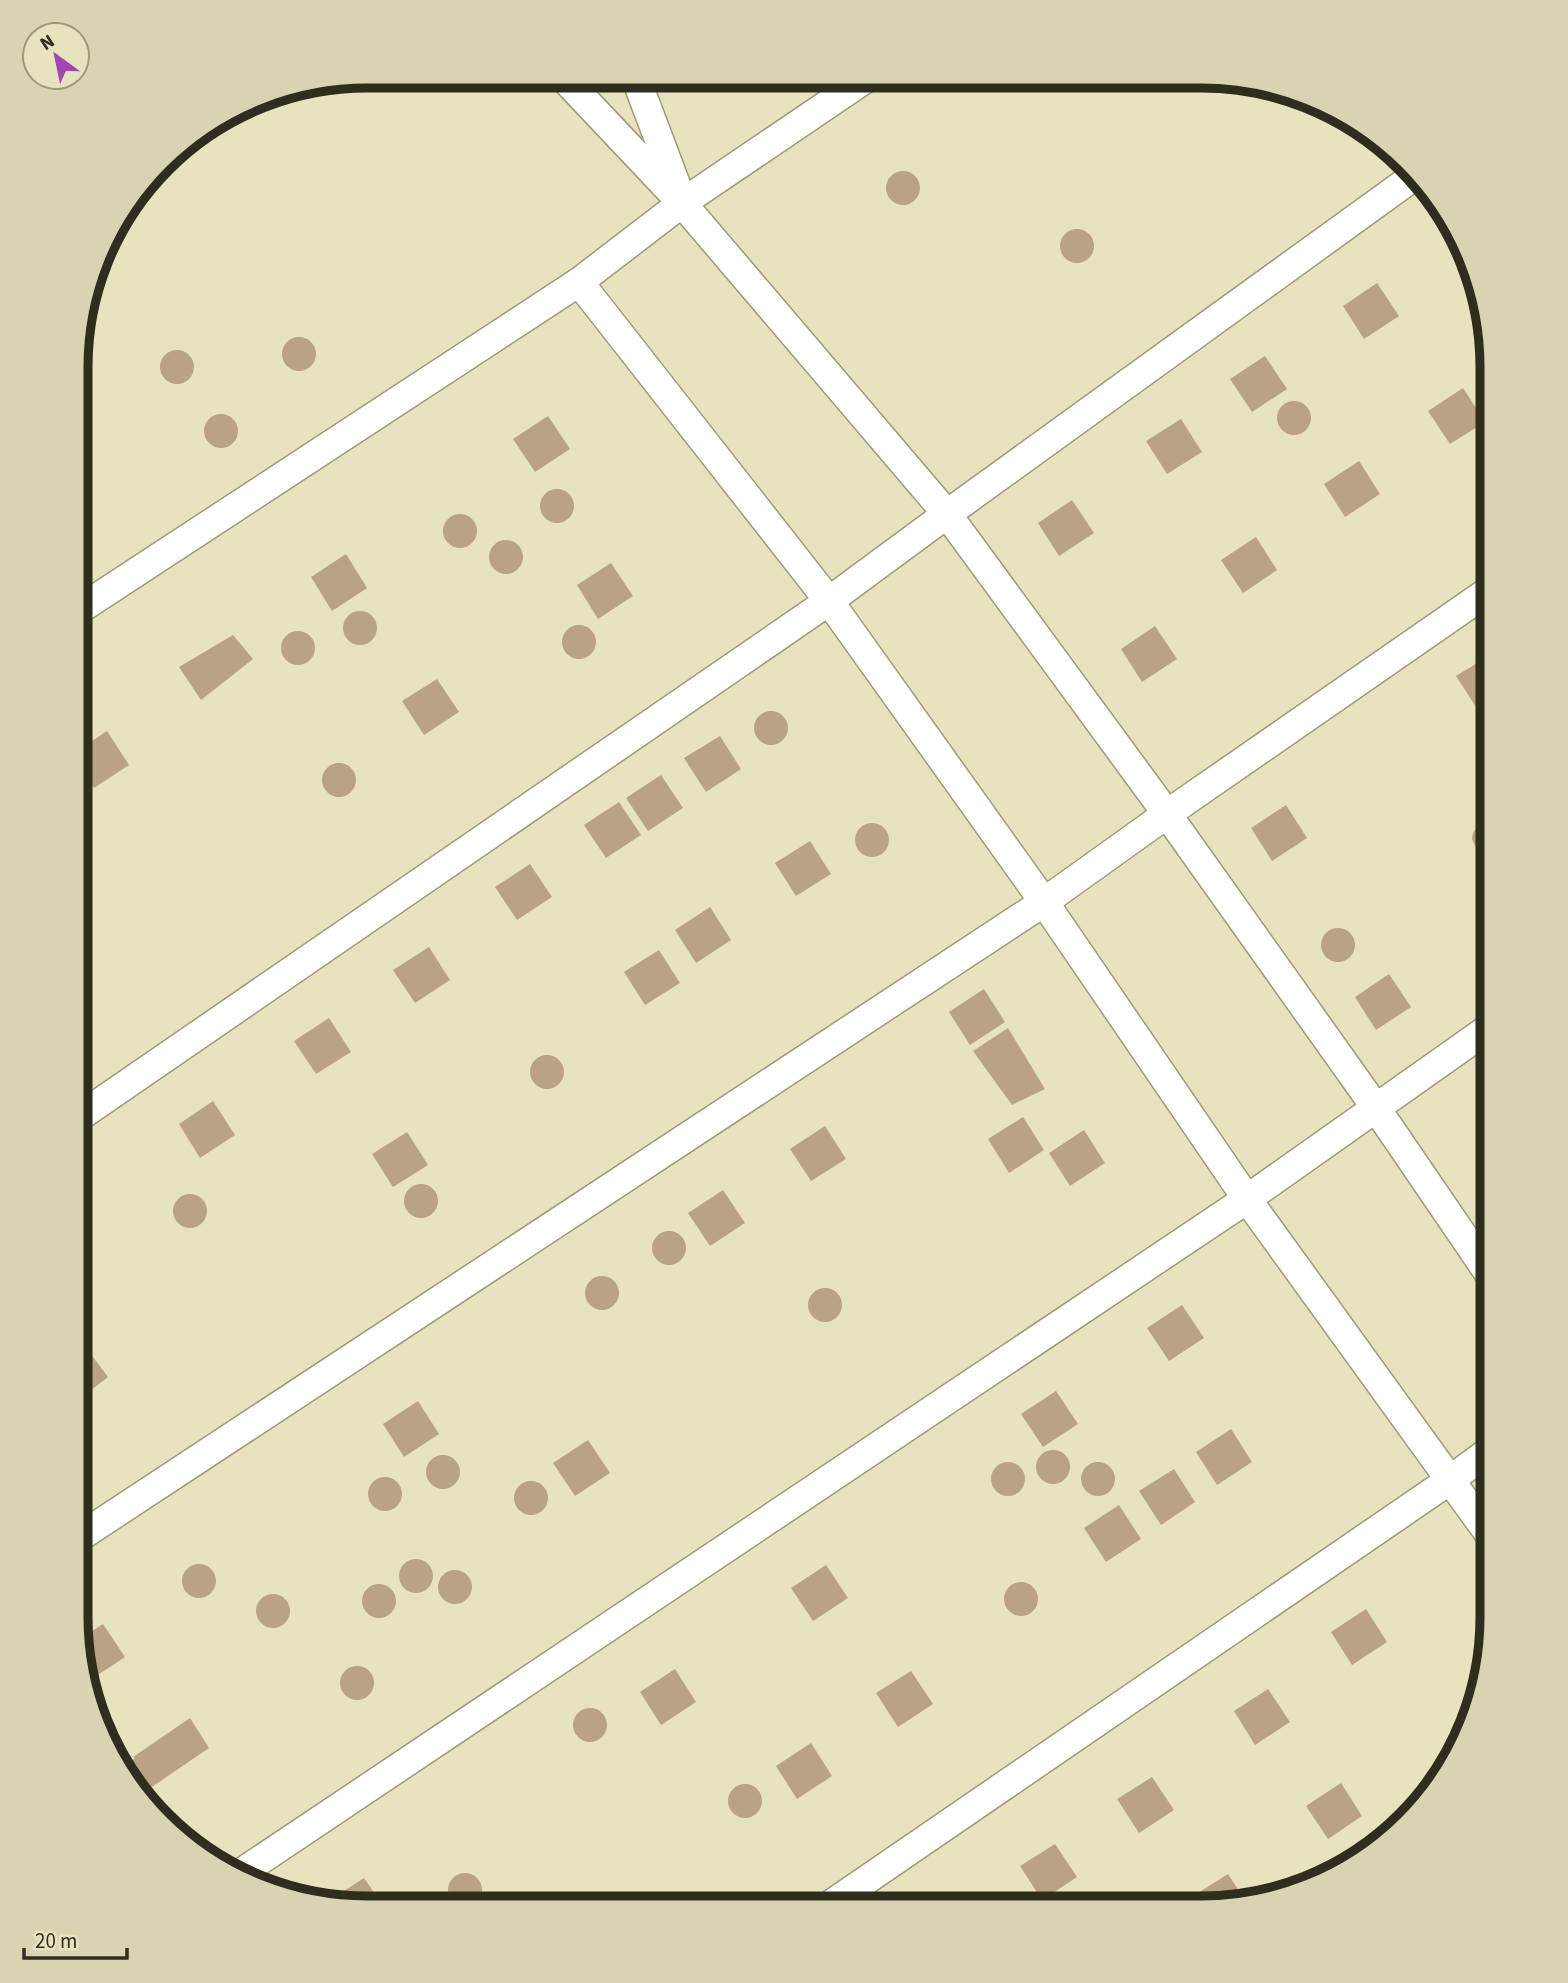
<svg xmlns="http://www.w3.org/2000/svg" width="1568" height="1983" viewBox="0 0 1568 1983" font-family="'Source Sans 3',sans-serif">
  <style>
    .building { fill: #baa385 }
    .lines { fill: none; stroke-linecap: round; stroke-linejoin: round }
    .minor-casing { stroke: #9e9a77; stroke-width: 31 }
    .minor { stroke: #fff; stroke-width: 28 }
    .rim { fill: none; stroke: #2e2d1e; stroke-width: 9 }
  </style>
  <rect width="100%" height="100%" fill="#e7e3be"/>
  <g class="building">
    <circle cx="903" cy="188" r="17"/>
    <circle cx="1077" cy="246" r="17"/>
    <path d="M1377,283L1399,316L1364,339L1343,306Z"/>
    <circle cx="299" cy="354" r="17"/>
    <circle cx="177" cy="367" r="17"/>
    <path d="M1265,356L1287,389L1252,412L1230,379Z"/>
    <path d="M1463,388L1485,422L1450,444L1428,411Z"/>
    <circle cx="1294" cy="418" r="17"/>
    <circle cx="221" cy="431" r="17"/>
    <path d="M548,416L570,449L535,472L513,439Z"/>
    <path d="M1181,419L1202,452L1167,474L1146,441Z"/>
    <path d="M1359,461L1380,494L1345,517L1324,484Z"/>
    <circle cx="557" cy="506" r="17"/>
    <path d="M1072,500L1094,533L1059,556L1038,523Z"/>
    <circle cx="460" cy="531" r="17"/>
    <path d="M1256,537L1277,570L1243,593L1221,560Z"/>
    <circle cx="506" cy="557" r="17"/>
    <path d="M346,554L367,588L332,611L311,577Z"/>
    <path d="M611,563L633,596L598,619L577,585Z"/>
    <circle cx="360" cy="628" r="17"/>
    <circle cx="579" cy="642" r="17"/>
    <path d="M1155,626L1177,659L1142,682L1121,649Z"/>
    <circle cx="298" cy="648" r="17"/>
    <path d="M233,635L253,659L201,700L179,667Z"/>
    <path d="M1492,654L1493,700L1478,710L1456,676Z"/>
    <path d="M437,679L459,712L424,735L402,701Z"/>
    <circle cx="771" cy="728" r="17"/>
    <path d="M107,731L129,765L94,788L77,762V751Z"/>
    <path d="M720,736L741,769L706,792L684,758Z"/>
    <circle cx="339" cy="780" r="17"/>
    <path d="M661,775L683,808L648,831L626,798Z"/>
    <path d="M619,802L641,835L606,858L584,825Z"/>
    <path d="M1286,805L1307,838L1272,861L1251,828Z"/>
    <path d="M1493,820V854L1487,855L1477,850L1472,839L1473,833L1479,824Z"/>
    <circle cx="872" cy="840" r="17"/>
    <path d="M810,841L831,874L796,896L775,863Z"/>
    <path d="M530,864L552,897L517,920L495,887Z"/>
    <path d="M710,907L731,940L696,963L675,930Z"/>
    <circle cx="1338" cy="945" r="17"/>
    <path d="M77,936L88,942L91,953L87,964L77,970Z"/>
    <path d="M429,947L450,980L415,1003L393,970Z"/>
    <path d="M659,950L680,983L645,1005L624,972Z"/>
    <path d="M1389,974L1411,1007L1376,1030L1355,997Z"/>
    <path d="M984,989L1005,1022L970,1045L949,1012Z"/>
    <path d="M329,1018L351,1052L316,1074L294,1041Z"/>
    <path d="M1008,1028L1045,1089L1012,1105L973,1051Z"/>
    <circle cx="547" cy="1072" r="17"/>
    <path d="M213,1101L235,1135L200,1158L179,1124Z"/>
    <path d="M1023,1117L1044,1150L1009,1173L988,1139Z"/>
    <path d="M825,1126L846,1159L811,1181L790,1149Z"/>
    <path d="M1084,1130L1105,1163L1070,1186L1049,1153Z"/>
    <path d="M407,1132L428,1165L393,1187L372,1154Z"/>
    <circle cx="421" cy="1201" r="17"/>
    <path d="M723,1190L745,1223L710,1246L688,1213Z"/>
    <circle cx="190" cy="1211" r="17"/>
    <circle cx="669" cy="1248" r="17"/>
    <circle cx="602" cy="1293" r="17"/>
    <circle cx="825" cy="1305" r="17"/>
    <path d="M1182,1305L1204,1338L1169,1361L1147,1328Z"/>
    <path d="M90,1353L108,1377L82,1397L76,1388V1364Z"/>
    <path d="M1056,1391L1078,1424L1043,1447L1021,1414Z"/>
    <path d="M418,1401L439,1434L404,1457L383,1424Z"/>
    <path d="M1231,1429L1252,1462L1217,1485L1196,1452Z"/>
    <path d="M588,1440L610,1473L575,1496L553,1463Z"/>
    <circle cx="1053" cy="1467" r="17"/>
    <circle cx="443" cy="1472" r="17"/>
    <circle cx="1008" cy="1479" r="17"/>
    <circle cx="1098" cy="1479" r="17"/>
    <path d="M1174,1469L1195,1502L1161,1525L1139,1491Z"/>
    <circle cx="385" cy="1494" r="17"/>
    <circle cx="531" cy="1498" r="17"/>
    <path d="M1119,1505L1141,1539L1106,1562L1084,1528Z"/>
    <circle cx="416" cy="1576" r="17"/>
    <circle cx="199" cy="1581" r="17"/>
    <path d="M826,1565L848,1598L813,1621L791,1588Z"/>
    <circle cx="455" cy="1587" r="17"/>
    <circle cx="1021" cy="1599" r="17"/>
    <circle cx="379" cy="1601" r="17"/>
    <circle cx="273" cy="1611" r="17"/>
    <path d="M1366,1609L1387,1642L1352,1665L1331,1632Z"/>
    <path d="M103,1624L125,1657L90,1680L82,1668L78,1640Z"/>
    <circle cx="357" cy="1683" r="17"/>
    <path d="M675,1669L696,1702L661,1725L640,1692Z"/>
    <path d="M911,1671L933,1704L898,1727L876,1693Z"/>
    <path d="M1268,1689L1290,1722L1255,1745L1234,1711Z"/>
    <circle cx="590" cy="1725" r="17"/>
    <path d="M190,1718L209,1748L143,1793L121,1770L135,1758L133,1757Z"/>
    <path d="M811,1743L832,1776L797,1799L776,1766Z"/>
    <path d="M1152,1777L1174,1810L1139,1833L1117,1799Z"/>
    <path d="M1341,1783L1362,1816L1328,1839L1306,1806Z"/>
    <circle cx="745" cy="1801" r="17"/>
    <path d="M1055,1844L1077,1877L1042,1900L1020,1866Z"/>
    <circle cx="465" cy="1890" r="17"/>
    <path d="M1228,1874L1245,1900L1221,1907H1200L1193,1896Z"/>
    <path d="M364,1878L384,1907H347L332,1904L330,1900Z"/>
  </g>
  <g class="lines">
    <defs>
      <g id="minor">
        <path d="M562,76L682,203L947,514L1167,814L1376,1108L1492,1278"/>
        <path d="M635,76L678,190"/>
        <path d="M579,282L829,601L1044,902L1247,1199L1492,1538"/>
        <path d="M77,611L579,282L682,203L868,77"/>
        <path d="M76,1119L829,601L947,514L1413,177"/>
        <path d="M75,1540L1044,902L1167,814L1493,588"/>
        <path d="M238,1875L1247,1199L1492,1026"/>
        <path d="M827,1907L1450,1480L1492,1449"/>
      </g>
    </defs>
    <use href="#minor" class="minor-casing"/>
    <use href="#minor" class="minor"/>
  </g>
  <path d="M0 0H1568V1983H0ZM367 88H1201A279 279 0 0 1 1480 367V1617A279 279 0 0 1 1201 1896H367A279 279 0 0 1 88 1617V367A279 279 0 0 1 367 88Z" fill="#d8d4b1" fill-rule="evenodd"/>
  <path class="rim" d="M367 88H1201A279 279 0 0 1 1480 367V1617A279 279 0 0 1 1201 1896H367A279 279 0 0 1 88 1617V367A279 279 0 0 1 367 88Z"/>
  <g transform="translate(56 56) rotate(327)"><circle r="33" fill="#e7e3be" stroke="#9d9a7e" stroke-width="2"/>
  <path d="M0-5L12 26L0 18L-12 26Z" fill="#a246b0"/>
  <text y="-10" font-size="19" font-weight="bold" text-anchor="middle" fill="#2e2d1e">N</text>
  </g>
  <path d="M24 1948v10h103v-10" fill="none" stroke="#2e2d1e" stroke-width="3.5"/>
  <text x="35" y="1948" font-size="21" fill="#2e2d1e" stroke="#e7e3be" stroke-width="5" paint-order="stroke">20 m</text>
</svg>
